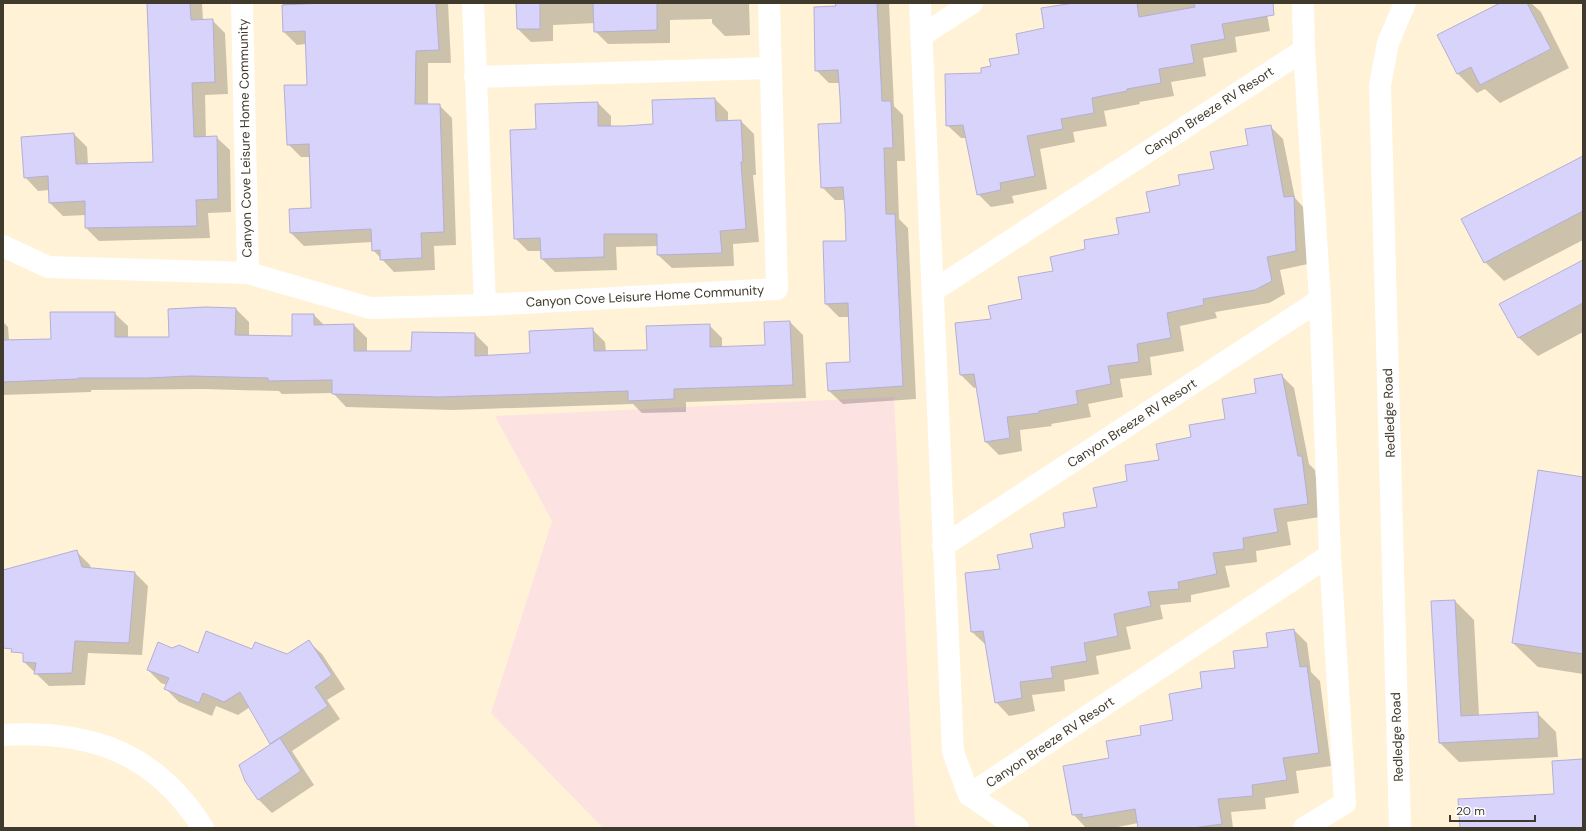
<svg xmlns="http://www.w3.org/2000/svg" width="1586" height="831" viewBox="0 0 1586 831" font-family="'DM Sans',sans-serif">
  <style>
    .commercial { fill: #fde2e2 }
    .shadow { fill: #0003 }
    .building { fill: #d7d3fa; stroke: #b4b0d2 }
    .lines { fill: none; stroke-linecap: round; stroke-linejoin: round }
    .minor { stroke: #fff; stroke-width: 22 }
    .labels { text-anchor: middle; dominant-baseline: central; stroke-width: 4; stroke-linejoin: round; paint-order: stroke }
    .street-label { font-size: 13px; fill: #403a2c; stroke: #fff }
  </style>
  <rect width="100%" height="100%" fill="#fff2d6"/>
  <path class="commercial" d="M894,397L915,825L923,828H603L491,713L552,521L495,416Z"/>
  <g class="shadow">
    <path d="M148,3H202L203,21L212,20L225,33L228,94L205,95L206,137H216L230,150L231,212L208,213L210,238L99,241L86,228V215L63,216L50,203L49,190L38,191L25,177L74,134L87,147L88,164L154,162Z"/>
    <path d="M283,3H448L451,63H428V105H439L452,118L456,245L434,246L435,270L394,272L373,250L372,242L304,246L291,233L312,209L310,157H301L288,144L308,86L306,44L297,45L284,32Z"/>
    <path d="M517,3H749L750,35L725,36L712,23V19L670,20V43L608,44L595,31V23L553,25V41L531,42L518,29Z"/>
    <path d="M836,3H889L894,106L903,115L905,161H897L899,219L908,228L916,399L843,404L829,391L851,363L849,317H839L826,304L847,242L845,200H835L822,187L842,124L840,83H829L816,70Z"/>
    <path d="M1077,3H1265L1270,31L1235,37L1237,52L1203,58L1206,76L1171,82L1174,96L1139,102L1140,104L1104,111L1107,126L1073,132L1075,142L1040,149L1047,189L1012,196L1014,203L991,207L978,194L967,138H961L947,125L983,74L992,67L1020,54L1046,29Z"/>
    <path d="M1503,3H1531L1541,12L1569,68L1500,103L1485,89L1477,93L1458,74Z"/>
    <path d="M715,99L728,112V122L741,121L754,134L756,175H753L759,242L733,244L734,266L672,268L658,255V246L616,247L617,270L555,272L542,259L541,251H528L515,238L537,130L598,103L611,116V127L654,125Z"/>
    <path d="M1270,126L1283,139L1295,198L1306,210L1308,264L1280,270L1285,294L1269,303L1215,312L1217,318L1180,326L1184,351L1150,357L1152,375L1120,379L1123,397L1088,404L1091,417L1051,424L1052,426L1020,430L1022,451L999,455L986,442L977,387L974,388L961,375L992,320L1023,300L1054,272L1087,250L1121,235L1151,212L1181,186L1215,170L1249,145Z"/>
    <path d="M1583,157V240L1504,281L1485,262Z"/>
    <path d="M1583,261V332L1538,356L1518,337Z"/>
    <path d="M236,309L249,322V336L293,337L314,315L325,326L354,325L367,338V352H412L475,334L488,347V356L531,354L592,329L605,342L606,352L648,351L709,325L722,338V348L766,346L790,322L803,335L806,398L686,402V412L642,413L633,404L453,410L346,407L333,393L282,394L279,391L203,389L91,390V392L3,395V322L8,327L9,340H52L114,313L128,326V338H170L169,310Z"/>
    <path d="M1281,375L1294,388L1309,464L1315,470L1320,517L1287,522L1291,545L1256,551L1257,562L1225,566L1230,587L1191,595V602L1160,605L1163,619L1126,627L1131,649L1096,656L1099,674L1064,680L1065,691L1032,695L1035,711L1009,716L996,702L986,645L972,632L1001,570L1098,508L1128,482L1192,438L1227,420Z"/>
    <path d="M1583,478V674L1538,667L1513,643Z"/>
    <path d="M76,551L90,565L91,569L135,573L148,586L142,655L88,653L85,685L49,686L24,662L26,636L3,620V571Z"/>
    <path d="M1455,601L1474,620L1479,716L1537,713L1556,732L1558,757L1459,762L1440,743Z"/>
    <path d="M1294,630L1307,643L1311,672L1320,681L1331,766L1296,771L1299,793L1265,798L1266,809L1231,812L1233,828H1139L1138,823L1113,828H1086L1073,814L1110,758L1142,735L1174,721L1203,689L1236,669Z"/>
    <path d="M308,641L322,654L345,689L327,700L340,719L292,751L314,785L272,813L259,800L272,744L250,707L238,715L216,706L212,716L179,702L166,689L167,685L161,683L148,670L172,649L198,654L253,650L287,655Z"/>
  </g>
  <g class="building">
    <path d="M147,3H190L191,20L213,19L215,82L192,83L194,137L217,136L218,199L196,200L197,226L85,228V201L49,203L48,176L24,178L21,137L74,133L76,164L153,162Z"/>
    <path d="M323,3H436L439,50L416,51L415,104H440L444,232L421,233L422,258L380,260V250L372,251L371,229L290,233L289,209L311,208L309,144L287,145L284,85H307L306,59L305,31L283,32L282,5Z"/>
    <path d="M516,3H540V29H517Z"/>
    <path d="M593,3H657V30L594,32Z"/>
    <path d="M835,3H877L882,101H891L893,148H884L886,214H895L903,386L828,391L826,363L850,362L849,333L848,303L825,304L823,241H846L845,212L843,187L821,188L818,124L841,123L840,98L838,70L815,71L814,7L836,6Z"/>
    <path d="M1074,3H1137L1139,17L1195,7L1194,3H1273L1274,15L1222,24L1225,39L1191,45L1194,63L1159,69L1161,83L1127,89V91L1092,98L1094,113L1061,119L1063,129L1027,136L1035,176L1000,183L1001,190L977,195L963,125L946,126L945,74L981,73V68L991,66L989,59L1019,54L1016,34L1044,28L1041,8Z"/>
    <path d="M1500,3H1527L1551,49L1480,85L1471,67L1457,74L1437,35Z"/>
    <path d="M715,98L716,121L741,120L743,162H741L746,229L720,231L722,253L657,255V234H604V257L541,259L540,238L514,239L510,130L536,129L535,104L598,102V126H624L653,124L652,100Z"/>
    <path d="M1271,125L1284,197L1294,196L1296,251L1267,257L1272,281L1255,290L1203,299L1204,305L1167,313L1171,338L1137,344L1139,362L1108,366L1111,384L1076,391L1078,404L1039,411V413L1007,417L1010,438L985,442L974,374L960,375L955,323L991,319L988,306L1022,299L1018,277L1053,271L1050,257L1085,249L1084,240L1119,234L1116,218L1150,212L1146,192L1180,185L1178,175L1214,169L1210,152L1248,145L1245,129Z"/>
    <path d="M1583,156V211L1484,263L1461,219Z"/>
    <path d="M1583,260V303L1518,338L1499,304Z"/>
    <path d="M205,307L236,308L235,335L292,336V314H314V325L354,324V351H411L412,332L475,333V356L530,353L529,331L593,328L594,351L647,350L646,326L710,324V347L765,345L764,322L790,321L793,385L674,389V399L628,401V391L439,397L332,394V380L268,381V378L190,376L147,378H78V379L3,382V340L51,339L50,312H115V337H169L168,309Z"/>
    <path d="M1282,374L1298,456H1302L1308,504L1274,509L1278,532L1243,538L1244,549L1213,553L1217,574L1178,582L1179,589L1148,592L1151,606L1114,614L1118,636L1084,643L1087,661L1051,667L1053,678L1020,682L1022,698L995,703L983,631L971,632L965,573L1000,569L997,555L1033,548L1030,534L1065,527L1063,513L1097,507L1093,488L1127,481L1125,465L1159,460L1156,444L1191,437L1189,425L1225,419L1222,399L1256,393L1254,379Z"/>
    <path d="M1538,470L1583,477V654L1512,643Z"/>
    <path d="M77,550L82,567L135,572L129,643L75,641L72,673L34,674L36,663L23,662V653L11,652L12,649L3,648V570Z"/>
    <path d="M1455,600L1461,716L1538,712L1539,738L1439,743L1431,601Z"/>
    <path d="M1294,629L1300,667L1307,666L1319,753L1283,758L1287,780L1252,785L1253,796L1218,799L1222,824L1193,828H1138L1135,809L1082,818V814L1072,815L1063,766L1109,758L1106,741L1141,735L1140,726L1173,720L1169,694L1202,688L1200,672L1235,668L1233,651L1268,647L1266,633Z"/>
    <path d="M206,631L252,649L255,642L287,654L309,640L332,675L315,687L328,706L270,744L240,692L224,702L203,693L199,703L164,689L169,678L147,670L158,642L172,648L179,645L198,653Z"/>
    <path d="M280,738L301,771L258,800L245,781L239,765Z"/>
    <path d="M1583,759V828H1460L1458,799L1554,794L1552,761Z"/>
  </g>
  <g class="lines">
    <g class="minor">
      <path d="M242,3L248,273"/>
      <path d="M473,3L485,305"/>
      <path d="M920,3L953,752L969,795L1018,828"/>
      <path d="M1303,3L1304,50L1320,300L1330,555L1345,803L1304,828"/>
      <path d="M921,36L972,3"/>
      <path d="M475,77L771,68"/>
      <path d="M3,246L48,267L248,273L370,308L485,305L777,289L769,3"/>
      <path d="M933,291L1304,50"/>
      <path d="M943,546L1320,300"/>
      <path d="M3,735C90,730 155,752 203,828"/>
      <path d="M969,795L1330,555"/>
      <path d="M1400,828L1380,85L1388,43L1405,3"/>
    </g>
  </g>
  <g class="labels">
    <g class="street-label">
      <text transform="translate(1209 111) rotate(-33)">Canyon Breeze RV Resort</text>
      <text transform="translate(245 138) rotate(-91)">Canyon Cove Leisure Home Community</text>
      <text transform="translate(645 296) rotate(-3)">Canyon Cove Leisure Home Community</text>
      <text transform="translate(1389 413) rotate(-92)">Redledge Road</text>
      <text transform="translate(1132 423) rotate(-33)">Canyon Breeze RV Resort</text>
      <text transform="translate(1397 737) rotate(-92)">Redledge Road</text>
      <text transform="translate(1050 742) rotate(-34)">Canyon Breeze RV Resort</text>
    </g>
  </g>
  <rect width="1586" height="831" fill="none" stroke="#403a2c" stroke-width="8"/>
  <path d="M1450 815v6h85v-6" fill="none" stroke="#403a2c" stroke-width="2"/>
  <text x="1456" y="815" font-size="12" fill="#403a2c" stroke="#ffffff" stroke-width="3" paint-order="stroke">20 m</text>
</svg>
